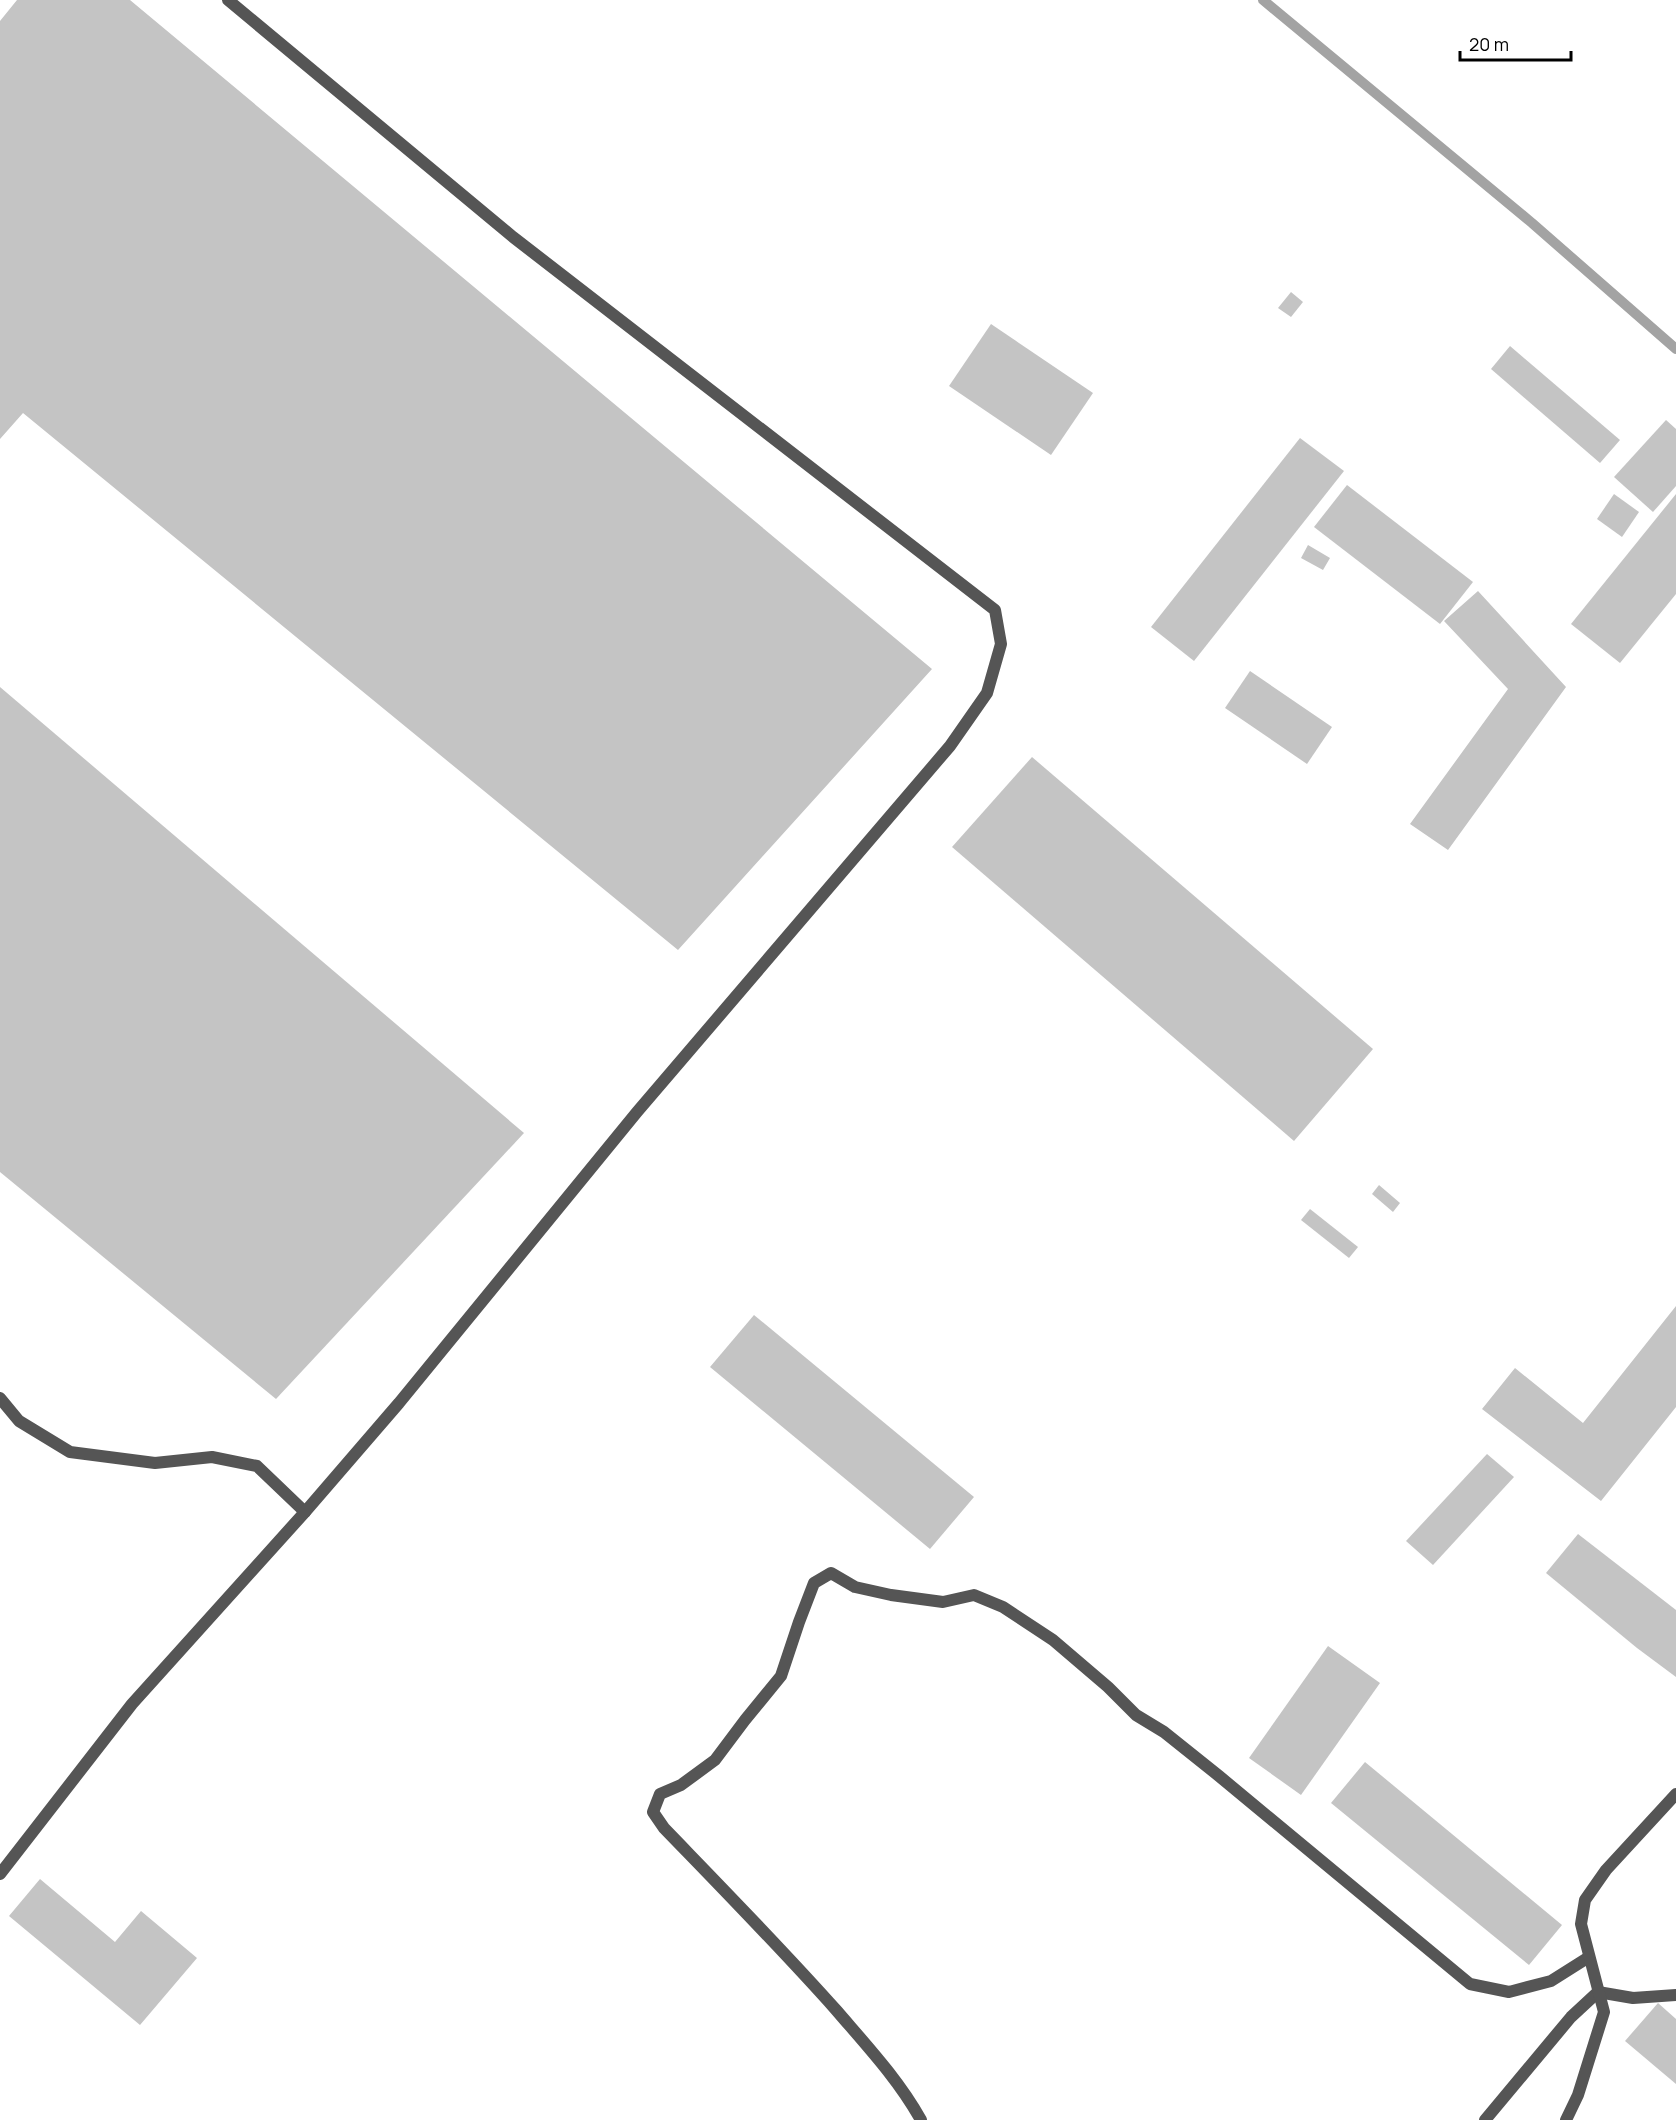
<svg xmlns="http://www.w3.org/2000/svg" width="1676" height="2120" viewBox="0 0 1676 2120" font-family="Manrope,sans-serif">
  <style>
    .lines { fill: none; stroke-linecap: round; stroke-linejoin: round }
    .stream { stroke: #a3a3a3; stroke-width: 10 }
    .building { fill: #c4c4c4 }
    .service { stroke: #555; stroke-width: 12 }
  </style>
  <rect width="100%" height="100%" fill="#fff"/>
  <g class="lines">
    <path class="stream" d="M1263,0L1532,223L1676,349"/>
  </g>
  <g class="building">
    <path d="M17,0H130L932,669L678,950L23,413L0,439V21Z"/>
    <path d="M1291,292L1303,302L1291,317L1278,308Z"/>
    <path d="M991,324L1093,393L1051,455L949,386Z"/>
    <path d="M1510,346L1620,440L1600,463L1491,369Z"/>
    <path d="M1666,420L1676,429V486L1653,512L1614,477Z"/>
    <path d="M1300,438L1344,471L1194,661L1151,627Z"/>
    <path d="M1347,485L1473,582L1440,624L1314,527Z"/>
    <path d="M1614,494L1639,512L1622,537L1597,519Z"/>
    <path d="M1676,494V594L1620,663L1571,624Z"/>
    <path d="M1308,545L1330,558L1323,570L1301,558Z"/>
    <path d="M1478,591L1566,687L1448,850L1410,824L1508,689L1444,621Z"/>
    <path d="M1250,671L1332,727L1307,764L1225,708Z"/>
    <path d="M0,687L524,1133L276,1399L0,1172Z"/>
    <path d="M1032,757L1373,1049L1294,1141L952,847Z"/>
    <path d="M1379,1185L1400,1203L1393,1212L1372,1194Z"/>
    <path d="M1310,1209L1358,1247L1349,1258L1301,1220Z"/>
    <path d="M1676,1306V1407L1601,1501L1482,1409L1515,1368L1583,1423Z"/>
    <path d="M754,1315L974,1497L930,1549L710,1367Z"/>
    <path d="M1487,1454L1514,1477L1433,1565L1406,1541Z"/>
    <path d="M1578,1534L1676,1610V1677L1637,1648L1546,1573Z"/>
    <path d="M1328,1646L1380,1683L1301,1795L1249,1758Z"/>
    <path d="M1365,1762L1562,1925L1529,1965L1331,1803Z"/>
    <path d="M40,1879L115,1942L141,1911L197,1958L140,2025L9,1916Z"/>
    <path d="M1658,2003L1676,2019V2084L1625,2041Z"/>
  </g>
  <g class="lines">
    <g class="service">
      <path d="M0,1398L19,1421L70,1452L155,1463L212,1457L257,1466L305,1512"/>
      <path d="M0,1874L132,1704L305,1512L399,1403L637,1112L950,746L987,693L1001,644L995,610L513,237L228,0"/>
      <path d="M1598,1992L1633,1998L1676,1995"/>
      <path d="M921,2120C898,2079 867,2046 837,2011C781,1948 722,1888 664,1828L653,1812L660,1794L681,1785L715,1760L745,1720L781,1676L799,1622L814,1583L831,1573L855,1587L891,1595L943,1602L974,1595L1003,1607L1053,1640L1108,1687L1136,1715L1164,1732L1219,1776L1470,1984L1509,1992L1551,1981L1589,1957"/>
      <path d="M1485,2120L1571,2017L1598,1992"/>
      <path d="M1566,2120L1578,2095L1604,2012L1581,1924L1585,1900L1606,1870L1676,1794"/>
    </g>
  </g>
  <path d="M1460 51v9h111v-9" fill="none" stroke="#000000" stroke-width="3"/>
  <text x="1469" y="51" font-size="18" fill="#000000" stroke="#ffffff" stroke-width="4.5" paint-order="stroke">20 m</text>
</svg>
